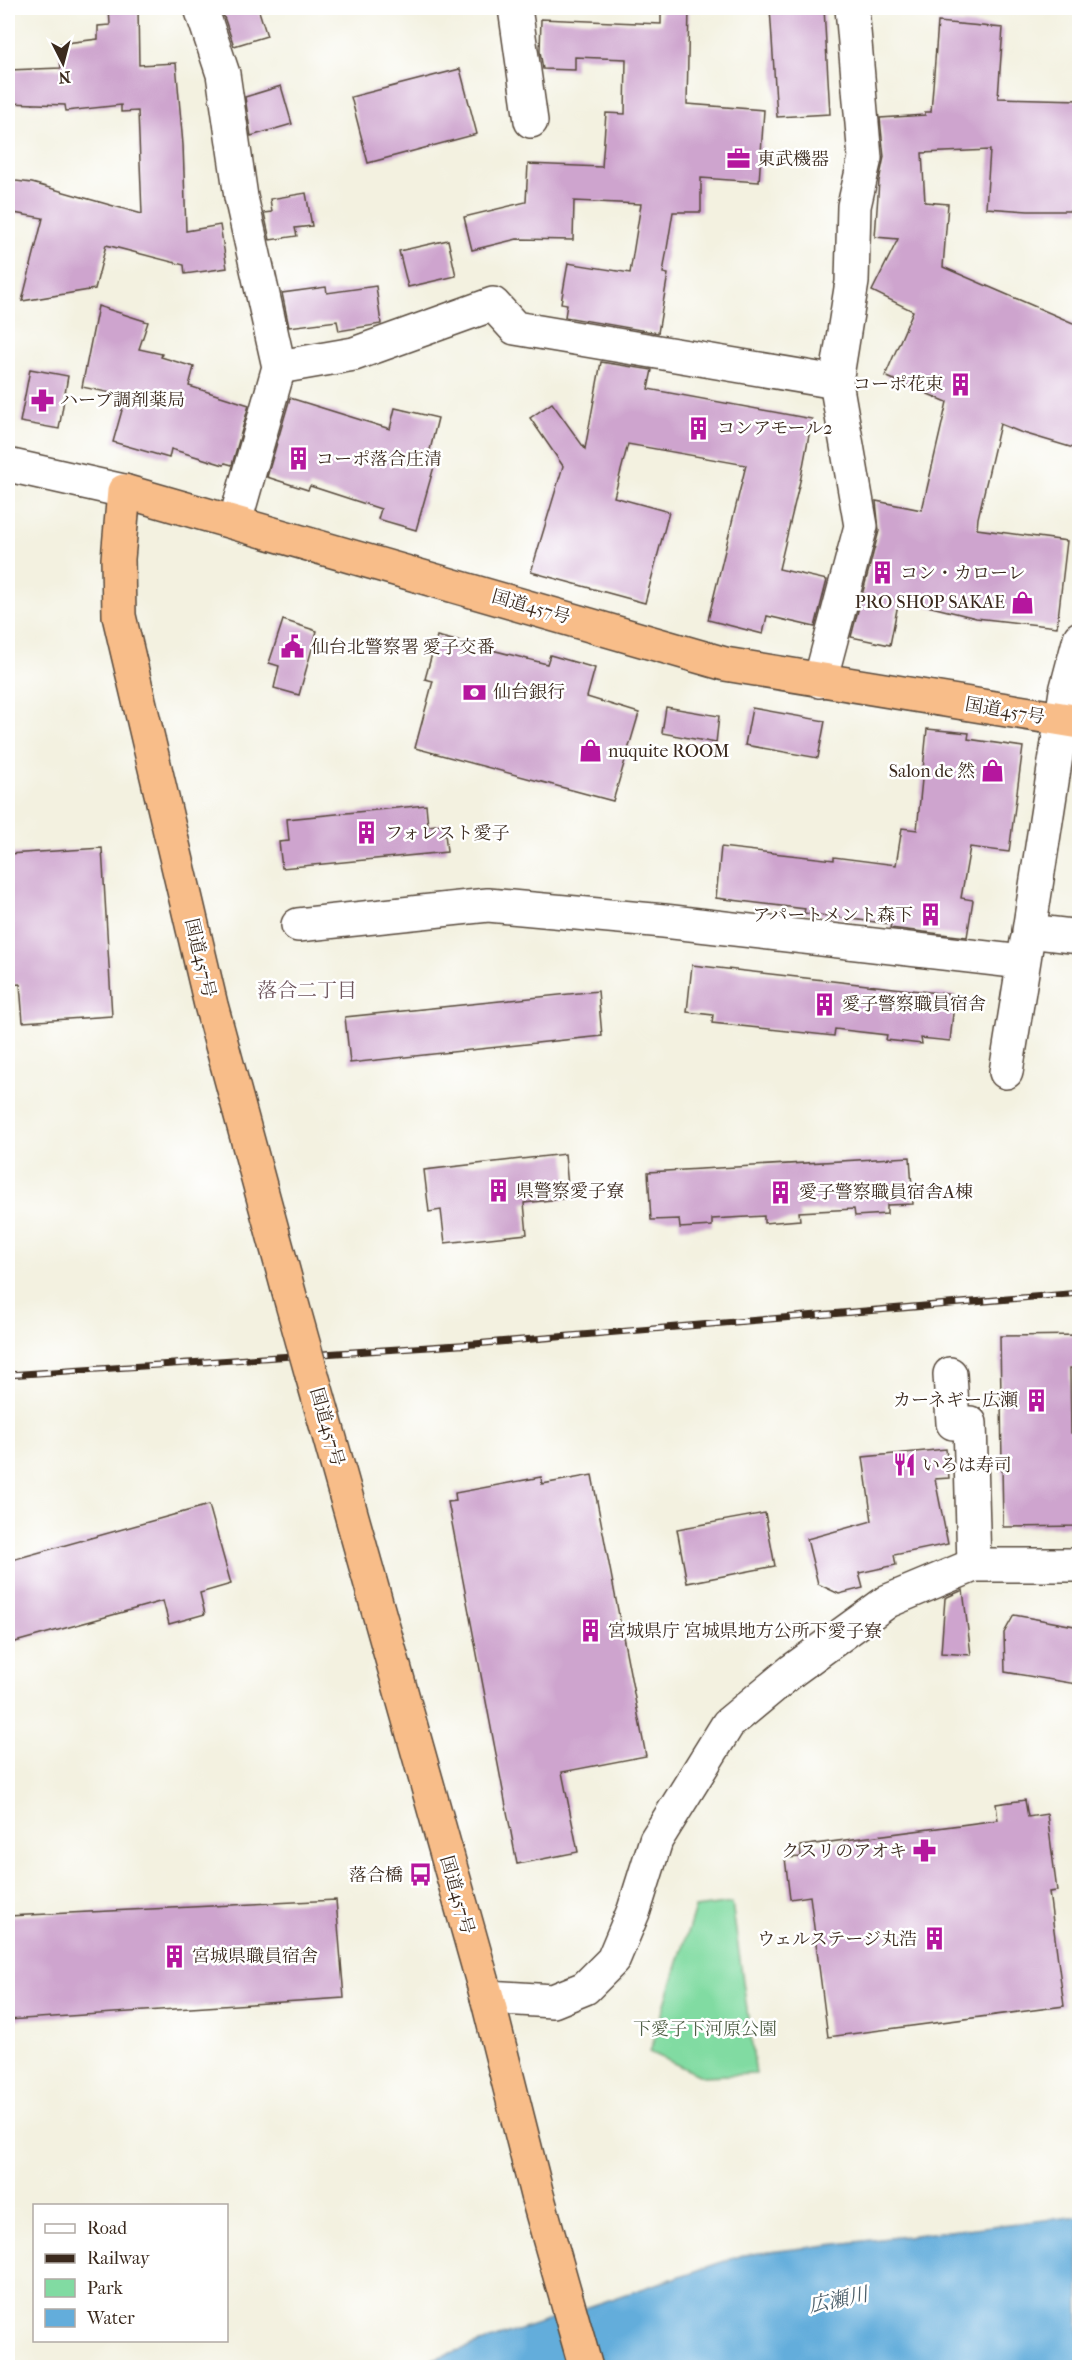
<svg xmlns="http://www.w3.org/2000/svg" width="1087" height="2375" viewBox="0 0 1087 2375" font-family="'IM FELL French Canon','Noto Serif JP',serif">
  <style>
    .green { fill: #81dba2; stroke: #5e8260; stroke-width: 1.5 }
    .water { fill: #63addb; stroke: #4f6c7c; stroke-width: 1.5 }
    .building { fill: #cea4ce }
    .lines { fill: none; stroke-linecap: round; stroke-linejoin: round }
    .minor-casing { stroke: #57483b; stroke-width: 36 }
    .tertiary-casing { stroke: #57483b; stroke-width: 36 }
    .trunk-casing { stroke: #57483b; stroke-width: 36 }
    .minor { stroke: #fff; stroke-width: 33 }
    .tertiary { stroke: #fff; stroke-width: 33 }
    .trunk { stroke: #f8bd89; stroke-width: 33 }
    .rail-casing { stroke: #3b2a1e; stroke-width: 7 }
    .rail { stroke: #fff; stroke-width: 4.5; stroke-dasharray: 14; stroke-linecap: butt }
    .trunk-bridge-casing { stroke: #57483b; stroke-width: 36; stroke-linecap: butt }
    .trunk-bridge { stroke: #f8bd89; stroke-width: 33 }
    .labels { text-anchor: middle; dominant-baseline: central; stroke-width: 5; stroke-linejoin: round; paint-order: stroke }
    .poi-label { font-size: 18px; fill: #3b2a1e; stroke: #fff; text-anchor: start }
    .street-label { font-size: 18px; fill: #3b2a1e; stroke: #fff }
    .park-label { font-size: 18px; fill: #505f46; stroke: #fff }
    .neighbourhood-label { font-size: 20px; fill: #6e555c; stroke: #fff }
    .water-label { font-size: 20px; font-style: italic; fill: #4b5e6a; stroke: #fff }
  </style>
  <rect width="100%" height="100%" fill="#fff"/>
  <filter id="ink" filterUnits="userSpaceOnUse"><feTurbulence type="fractalNoise" baseFrequency=".0167" numOctaves="2"/><feDisplacementMap in="SourceGraphic" scale="12" xChannelSelector="R" yChannelSelector="G"/><feConvolveMatrix kernelMatrix="1 2 1 2 8 2 1 2 1" color-interpolation-filters="sRGB"/></filter>
  <filter id="wash" filterUnits="userSpaceOnUse"><feTurbulence type="fractalNoise" baseFrequency=".008" numOctaves="4" result="noise"/><feDisplacementMap in="SourceGraphic" scale="24" xChannelSelector="R" yChannelSelector="G"/><feGaussianBlur stdDeviation="1.35" result="paint"/><feColorMatrix in="noise" values="0 0 0 0 0 0 0 0 0 0 0 0 0 0 0 0 0 1.4 0 .05"/><feComposite in="paint" operator="in"/></filter>
  <g filter="url(#wash)">
    <rect width="100%" height="100%" fill="#f3f1e0"/>
    <path class="green" d="M732,1903L756,2074L701,2076L650,2052L695,1908Z"/>
    <path class="water" d="M1079,2216V2367L414,2368L433,2359L743,2255Z"/>
    <g id="blocks">
      <g class="building">
        <path d="M109,8H138L139,65L176,63L183,145L186,231L220,225L227,268L185,274L184,265L106,245L95,289L22,301L43,218L8,212V180L32,183L142,214L138,111L121,112V105L66,111L65,105L8,103V70L61,68L58,44L98,39V26L110,25Z"/>
        <path d="M221,8H258L267,36L234,46Z"/>
        <path d="M661,8H689L687,104L764,110L759,182L701,178V212H673L663,273L668,274L658,333L565,317L567,304L561,303L568,263L630,273L641,204L574,201L573,240L517,239L472,250L464,217L526,202L528,164L602,167L606,113L625,114L626,59L575,57V70L543,69L540,51L541,19L661,24Z"/>
        <path d="M770,8H824L830,114L777,117Z"/>
        <path d="M938,22L1003,28L998,98L1080,100V211H1028L986,208L990,150L922,153L925,202L948,204L943,267L1080,326V450L1020,432L1000,424L978,518L977,529L1067,541L1057,627L976,618L899,599L890,645L851,637L879,531L876,501L922,510L947,402L885,376L913,311L872,291L898,239L875,237L879,181L884,157L880,118L925,115V112H931Z"/>
        <path d="M460,69L477,134L368,163L351,97Z"/>
        <path d="M281,86L292,124L251,136L245,97Z"/>
        <path d="M306,193L312,226L295,228L297,236L270,240L264,213L272,212L270,199Z"/>
        <path d="M448,240L456,276L408,287L399,251Z"/>
        <path d="M376,286L381,324L339,331L337,321L289,327L282,293L326,287L327,293Z"/>
        <path d="M98,306L148,322L139,349L162,354L161,357L194,367L189,386L249,405L232,465L225,463L224,465L171,449L169,458L113,442L126,396L82,387Z"/>
        <path d="M601,362L652,370L648,389L812,419L801,477L779,569L827,580L815,627L767,616L763,634L708,620L746,465L628,444L614,497L669,512L645,603L531,572L563,466L530,418L552,403L585,449Z"/>
        <path d="M30,369L68,376L59,429L20,422Z"/>
        <path d="M290,398L390,429L395,408L438,418L429,454L437,456L416,530L378,519L381,509L310,486L308,490L267,477Z"/>
        <path d="M283,620L317,631L299,695L274,688L279,666L269,663Z"/>
        <path d="M437,636L547,664L550,655L595,668L587,697L639,713L613,801L415,748L433,681L425,679Z"/>
        <path d="M666,707L719,716L716,743L662,733Z"/>
        <path d="M752,708L825,721L818,758L745,745Z"/>
        <path d="M927,729L969,733L968,739L1023,747L1009,852L970,847L961,898L973,900L967,937L890,928L891,924L804,913L805,909L716,898L721,847L834,860V857L896,865L902,828L917,830Z"/>
        <path d="M426,805L428,826L444,824L447,852L282,868L279,842L289,841L287,819Z"/>
        <path d="M102,848L112,1016L23,1022L20,984L8,985V854Z"/>
        <path d="M692,965L955,995L950,1041L921,1038L922,1044L886,1040L887,1035L835,1029L834,1036L712,1023L713,1015L687,1012Z"/>
        <path d="M598,991L602,1036L350,1063L345,1017Z"/>
        <path d="M565,1154L569,1198L524,1203L527,1234L445,1243L441,1210L429,1212L424,1170Z"/>
        <path d="M910,1157L913,1204L887,1205V1214L855,1216L854,1209L799,1212L800,1220L764,1223V1216L712,1219V1226L680,1228L679,1219L651,1220L648,1172Z"/>
        <path d="M1080,1335V1368H1070L1071,1433L1080,1432V1526L1003,1527L1000,1336Z"/>
        <path d="M946,1449L949,1478L935,1479L948,1544L894,1555L896,1565L859,1573L863,1588L839,1594L818,1584L807,1539L872,1521L863,1457Z"/>
        <path d="M592,1475L646,1756L562,1772L578,1852L517,1864L448,1502L456,1501L455,1493L541,1477L542,1484Z"/>
        <path d="M209,1505L231,1584L200,1593L205,1614L169,1624L163,1601L8,1644V1561Z"/>
        <path d="M765,1513L775,1566L687,1583L677,1529Z"/>
        <path d="M963,1590L971,1655L941,1653L945,1598Z"/>
        <path d="M1014,1615L1080,1627V1664L1076,1684L1005,1672L1004,1633Z"/>
        <path d="M1025,1800L1028,1817L1047,1814L1057,1891L1049,1892L1064,2006L828,2037L810,1896L790,1899L785,1858L801,1857L800,1846L998,1820L996,1804Z"/>
        <path d="M336,1900L344,1998L8,2020V1916Z"/>
      </g>
    </g>
  </g>
  <g filter="url(#ink)">
    <use href="#blocks" fill-opacity="0" stroke="#57483b" stroke-width="1.5"/>
    <g class="lines">
      <defs>
        <g id="minor">
          <path d="M201,8L223,74L241,197L279,367L235,522"/>
          <path d="M515,8L531,121"/>
          <path d="M279,367L354,354L493,304L515,328L836,382"/>
          <path d="M1080,638L1066,691L1029,931L1080,937"/>
          <path d="M820,681L861,526L836,382L852,282L854,206L865,158L852,8"/>
          <path d="M298,925L488,905L664,921L1022,962"/>
          <path d="M1006,1072L1027,941"/>
          <path d="M950,1374L953,1423H970L974,1565H1080"/>
        </g>
        <g id="tertiary">
          <path d="M8,465L124,491"/>
          <path d="M487,1997L553,2001L585,1988L613,1960L634,1910L656,1840L728,1724L793,1670L888,1601L974,1565"/>
        </g>
        <g id="trunk">
          <path d="M291,1300L211,1005L119,616L118,559L124,491L725,664L1080,722"/>
          <path d="M312,1375L487,1997L537,2195L586,2368"/>
        </g>
      </defs>
      <use href="#minor" class="minor-casing"/>
      <use href="#tertiary" class="tertiary-casing"/>
      <use href="#trunk" class="trunk-casing"/>
      <use href="#minor" class="minor"/>
      <use href="#tertiary" class="tertiary"/>
      <use href="#trunk" class="trunk"/>
      <defs>
        <path id="rail" d="M8,1375L474,1344L1080,1293"/>
      </defs>
      <use href="#rail" class="rail-casing"/>
      <use href="#rail" class="rail"/>
      <defs>
        <path id="trunk-bridge" d="M291,1300L312,1375"/>
      </defs>
      <use href="#trunk-bridge" class="trunk-bridge-casing"/>
      <use href="#trunk-bridge" class="trunk-bridge"/>
    </g>
  </g>
  <defs>
    <symbol id="office-bare" viewBox="-9 -9 18 18"><path d="M-6-3h4V-5.5h4V-3h4V5H-6ZM-1-4.5V-3h2v-1.5ZM-6 0V1H6V0Z" fill="#b5179e" stroke="#fff" stroke-width="2.5" paint-order="stroke"/></symbol>
    <symbol id="building-bare" viewBox="-9 -9 18 18"><path d="M-4-6H4V6H1V3H-1V6H-4ZM-2.5-4.3h1.7v1.8h-1.7ZM.8-4.3h1.7v1.8H.8ZM-2.5-1h1.7V.8h-1.7ZM.8-1h1.7V.8H.8Z" fill="#b5179e" stroke="#fff" stroke-width="2.5" paint-order="stroke"/></symbol>
    <symbol id="pharmacy-bare" viewBox="-9 -9 18 18"><path d="M-2-6h4v4h4v4h-4v4h-4v-4h-4v-4h4Z" fill="#b5179e" stroke="#fff" stroke-width="2.5" paint-order="stroke"/></symbol>
    <symbol id="shop-bare" viewBox="-9 -9 18 18"><path d="M-5-2.5h2.3a2.7 3.5 0 0 1 5.4 0H5L5.5 6h-11ZM-1.5-2.5h3a1.5 2.3 0 0 0-3 0Z" fill="#b5179e" stroke="#fff" stroke-width="2.5" paint-order="stroke"/></symbol>
    <symbol id="civic-bare" viewBox="-9 -9 18 18"><path d="M-.6-6.5H3V-4.5H.6V-3L4-1V1h2V6H-6V1h2V-1L-.6-3ZM-1.2 2.5V6h2.4V2.5Z" fill="#b5179e" stroke="#fff" stroke-width="2.5" paint-order="stroke"/></symbol>
    <symbol id="bank-bare" viewBox="-9 -9 18 18"><path d="M-6-4H6V4H-6ZM0-2.3a2.3 2.3 0 1 0 0 4.6a2.3 2.3 0 1 0 0-4.6Z" fill="#b5179e" stroke="#fff" stroke-width="2.5" paint-order="stroke"/></symbol>
    <symbol id="restaurant-bare" viewBox="-9 -9 18 18"><path d="M-5-6h1v4h1v-4h1v4h1v-4h1v5L-1.5 .5V6h-2V.5L-5-1ZM5-6V6H3V1.5H1.5Q1.5-4 5-6Z" fill="#b5179e" stroke="#fff" stroke-width="2.5" paint-order="stroke"/></symbol>
    <symbol id="bus-bare" viewBox="-9 -9 18 18"><path d="M-5-6H5V4H4V6H2V4H-2V6H-4V4H-5ZM-3.5-4V0h7V-4ZM-3.5 1.2v1.5H-2V1.2ZM2 1.2v1.5H3.5V1.2Z" fill="#b5179e" stroke="#fff" stroke-width="2.5" paint-order="stroke"/></symbol>
  </defs>
  <g fill-rule="evenodd">
    <use href="#office-bare" x="722" y="142" width="33" height="33"/>
    <use href="#building-bare" x="944" y="368" width="33" height="33"/>
    <use href="#pharmacy-bare" x="26" y="384" width="33" height="33"/>
    <use href="#building-bare" x="682" y="412" width="33" height="33"/>
    <use href="#building-bare" x="282" y="442" width="33" height="33"/>
    <use href="#building-bare" x="866" y="556" width="33" height="33"/>
    <use href="#shop-bare" x="1006" y="586" width="33" height="33"/>
    <use href="#civic-bare" x="276" y="630" width="33" height="33"/>
    <use href="#bank-bare" x="458" y="676" width="33" height="33"/>
    <use href="#shop-bare" x="574" y="734" width="33" height="33"/>
    <use href="#shop-bare" x="976" y="754" width="33" height="33"/>
    <use href="#building-bare" x="350" y="816" width="33" height="33"/>
    <use href="#building-bare" x="914" y="898" width="33" height="33"/>
    <use href="#building-bare" x="808" y="988" width="33" height="33"/>
    <use href="#building-bare" x="482" y="1174" width="33" height="33"/>
    <use href="#building-bare" x="764" y="1176" width="33" height="33"/>
    <use href="#building-bare" x="1020" y="1384" width="33" height="33"/>
    <use href="#restaurant-bare" x="888" y="1448" width="33" height="33"/>
    <use href="#building-bare" x="574" y="1614" width="33" height="33"/>
    <use href="#pharmacy-bare" x="908" y="1834" width="33" height="33"/>
    <use href="#bus-bare" x="404" y="1858" width="33" height="33"/>
    <use href="#building-bare" x="918" y="1922" width="33" height="33"/>
    <use href="#building-bare" x="158" y="1940" width="33" height="33"/>
  </g>
  <g class="labels">
    <g class="poi-label">
      <text x="757" y="159">東武機器</text>
      <text x="943" y="384" text-anchor="end">コーポ花束</text>
      <text x="60" y="400">ハーブ調剤薬局</text>
      <text x="717" y="428">コンアモール2</text>
      <text x="316" y="459">コーポ落合庄清</text>
      <text x="900" y="573">コン・カローレ</text>
      <text x="1005" y="602" text-anchor="end">PRO SHOP SAKAE</text>
      <text x="311" y="647">仙台北警察署 愛子交番</text>
      <text x="493" y="692">仙台銀行</text>
      <text x="608" y="751">nuquite ROOM</text>
      <text x="975" y="771" text-anchor="end">Salon de 然</text>
      <text x="385" y="833">フォレスト愛子</text>
      <text x="913" y="915" text-anchor="end">アパートメント森下</text>
      <text x="842" y="1004">愛子警察職員宿舎</text>
      <text x="516" y="1191">県警察愛子寮</text>
      <text x="799" y="1192">愛子警察職員宿舎A棟</text>
      <text x="1018" y="1400" text-anchor="end">カーネギー広瀬</text>
      <text x="922" y="1465">いろは寿司</text>
      <text x="608" y="1631">宮城県庁 宮城県地方公所下愛子寮</text>
      <text x="907" y="1851" text-anchor="end">クスリのアオキ</text>
      <text x="403" y="1875" text-anchor="end">落合橋</text>
      <text x="917" y="1939" text-anchor="end">ウェルステージ丸浩</text>
      <text x="192" y="1956">宮城県職員宿舎</text>
    </g>
    <g class="street-label">
      <text transform="translate(531 607) rotate(16)">国道457号</text>
      <text transform="translate(1005 711) rotate(10)">国道457号</text>
      <text transform="translate(200 958) rotate(77)">国道457号</text>
      <text transform="translate(327 1427) rotate(74)">国道457号</text>
      <text transform="translate(457 1895) rotate(74)">国道457号</text>
    </g>
    <g class="park-label">
      <text x="705" y="2029">下愛子下河原公園</text>
    </g>
    <g class="neighbourhood-label">
      <text x="307" y="990">落合二丁目</text>
    </g>
    <g class="water-label">
      <text transform="translate(838 2300) rotate(-12)">広瀬川</text>
    </g>
  </g>
  <rect width="1087" height="2375" fill="none" stroke="#fff" stroke-width="30"/>
  <rect x="33" y="2204" width="195" height="138" fill="#ffffff" stroke="#b1aaa5" stroke-width="1.5"/>
  <rect x="45" y="2224" width="30" height="9" fill="#ffffff" stroke="#b1aaa5" stroke-width="1.5"/>
  <text x="87" y="2234" font-size="18" fill="#3b2a1e">Road</text>
  <rect x="45" y="2254" width="30" height="9" fill="#3b2a1e" stroke="#b1aaa5" stroke-width="1.5"/>
  <text x="87" y="2264" font-size="18" fill="#3b2a1e">Railway</text>
  <rect x="45" y="2279" width="30" height="18" fill="#81dba2" stroke="#b1aaa5" stroke-width="1.5"/>
  <text x="87" y="2294" font-size="18" fill="#3b2a1e">Park</text>
  <rect x="45" y="2309" width="30" height="18" fill="#63addb" stroke="#b1aaa5" stroke-width="1.5"/>
  <text x="87" y="2324" font-size="18" fill="#3b2a1e">Water</text>
  <g transform="translate(63 63) rotate(174)" stroke="#ffffff" stroke-width="4.5" paint-order="stroke">
  <path d="M0-4.5L10 22L0 15L-10 22Z" fill="#3b2a1e"/>
  <text y="-9" font-size="16" font-weight="bold" text-anchor="middle" fill="#3b2a1e">N</text>
  </g>
</svg>
